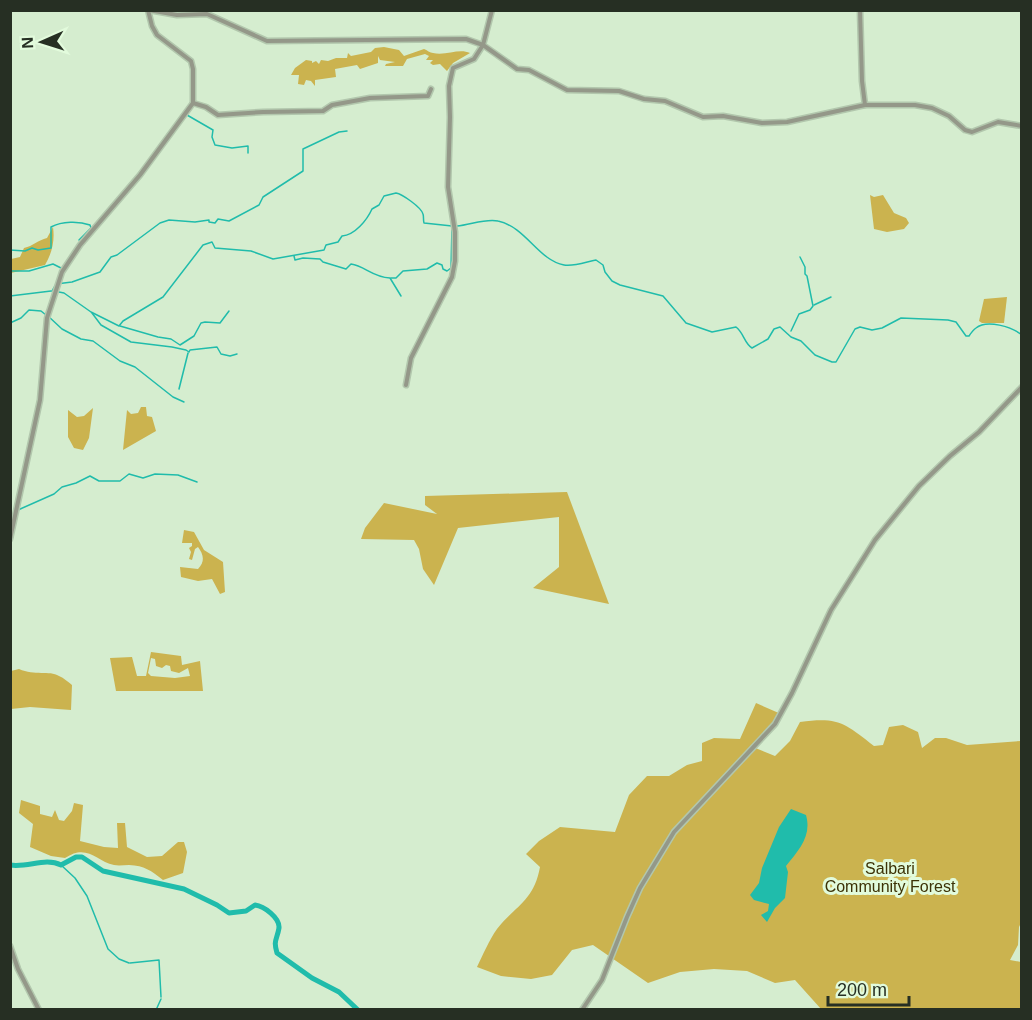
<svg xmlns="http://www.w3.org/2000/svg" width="1032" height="1020" viewBox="0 0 1032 1020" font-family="Arial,sans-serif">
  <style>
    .forest { fill: #cbb34f; fill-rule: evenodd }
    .water { fill: #20bcab }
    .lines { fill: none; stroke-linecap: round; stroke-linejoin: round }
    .stream { stroke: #20bcab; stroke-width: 1.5 }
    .river { stroke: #20bcab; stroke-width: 5 }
    .tertiary-casing { stroke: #b2c7ad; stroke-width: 7 }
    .tertiary { stroke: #949889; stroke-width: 4 }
    .labels { text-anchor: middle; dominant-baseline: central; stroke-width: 6; stroke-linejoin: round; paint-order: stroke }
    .park-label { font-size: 16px; fill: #3c3206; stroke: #e2fbdc }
  </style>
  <rect width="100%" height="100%" fill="#d5edcf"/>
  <g class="forest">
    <path d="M384,47L399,50L404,56L424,49C427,50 430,53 433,53C446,56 459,48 470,53L453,63L447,71L440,64L433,65L430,63L433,60H426L429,56L425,54L407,59L403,66H385L386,64L395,62L380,60L378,56V63L360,69L357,65L335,69L336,77L315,80V86L311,81L306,80L304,85L298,84L299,75H291L295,68L306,60L312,61V63L316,61L319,64L321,60L328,61L336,58H347L348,53L351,56L371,52L375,48Z"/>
    <path d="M870,195L874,197L883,195L894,213L906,218L909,223L904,229L887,232L874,229Z"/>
    <path d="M53,227C55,241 52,253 45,265L11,273V259L20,257L24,248C33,246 38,240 47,238Z"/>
    <path d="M1007,297L1004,323H982L979,321L984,299Z"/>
    <path d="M141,407H146L147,416L152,417L156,431L123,450L127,410L131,414L138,413Z"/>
    <path d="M93,408L89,438L83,450L74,448L68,437V410L77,417L84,416Z"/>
    <path d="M567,492L609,604L533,588L559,567V517L458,528L434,585L423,569L419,549L414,540L361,539L365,528L384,503L437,514L425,505V496Z"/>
    <path d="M184,530L194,532L204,550L223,562L225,592L220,594L212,579L198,581L181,577L180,567L198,569C205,562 204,555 198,547L195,549L192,560L189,559L191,552L189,548L192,546V543H182Z"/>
    <path d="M151,652L181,656L182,665L200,661L203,691H116L110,658L132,657L137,676H146ZM151,658L155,659L156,666L162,668L166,665L170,666L171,671L179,673L188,668L190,676L175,678L151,676L148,673Z"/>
    <path d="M19,669C35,676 49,670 59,676C64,678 68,682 72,685L71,710L30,707L11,709V671Z"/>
    <path d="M756,703L781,714L753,747L775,756L790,741L800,722C839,717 844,723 874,746L883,745L889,727L903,725L918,732L922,748L935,738H946L967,745L1021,741V923L1019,927L1018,945L1010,960L1021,962V1009H821L795,980L775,983L747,971L714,969L680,972L648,983L593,945L572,950L552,975L531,979L501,976L477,967C483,955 489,940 497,929C515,906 534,901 540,867L526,854L539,841L560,827L615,832L629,795L647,776H669L687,765L702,761V743L714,738L740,739Z"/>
    <path d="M21,800L40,806V814L52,817L55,810L59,820L64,821L72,811L74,803L83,805L80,841L104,847L118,848L117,823H125L127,847L147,857L162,856L178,842H184L187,852L183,873L163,880C150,870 145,866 129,865C124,865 119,866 114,865C96,861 87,843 65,858L51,856L30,847L33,824L19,813Z"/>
  </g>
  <path class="water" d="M791,809L806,815C812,836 799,850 786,866L788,872L785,898L775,908L767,922L761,915L768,911L769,904L754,900L750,895L759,883L762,868L779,827Z"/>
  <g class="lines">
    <g class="stream">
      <path d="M187,115L213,130L212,137L215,145L232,148L248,146V153"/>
      <path d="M457,226C470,225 486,218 498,221C526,227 538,260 564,265C573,267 586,262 596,260L603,265L605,272L612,281L620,285L663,296L686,323L712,332L736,327C744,333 744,343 752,348L768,339L774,329L780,327L791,337L801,341L815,355L832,362H836L855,329L860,327L872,330L882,328L901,318L948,320L956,322L966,336H969C971,333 973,330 976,328C987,319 1012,327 1022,335"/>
      <path d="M10,250L25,251L32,248L38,250L51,248V227C62,221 79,221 90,225L91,228L79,240"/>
      <path d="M294,256L295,260L303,258L320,259L323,262L346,269L351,264C365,266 372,277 390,278L401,296"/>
      <path d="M10,271H29L53,264L61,268"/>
      <path d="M391,278H396L403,271L427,269L437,263L442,265L443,269L447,271L451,268L452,227"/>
      <path d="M52,291L56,284L72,282L100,272L111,257L117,255L160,223L169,220L195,222L209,220V222L215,223L218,219L229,221L259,205L263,197L303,171V149L339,132L347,131"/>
      <path d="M59,292L64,293L91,312L119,326L123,321L163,297L203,245L212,242L215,248L251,251L273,259L324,250L326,245L338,242L342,236C355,235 367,220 372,209L379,205L384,196L396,193C402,194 421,207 423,214C424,217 423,220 424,223L452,226"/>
      <path d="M10,296L51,291"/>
      <path d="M814,305L831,297"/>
      <path d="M92,313L101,325L131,342L172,347L186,350L189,352L190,350L217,347L221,354L230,356L237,354"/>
      <path d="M48,316L62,329L81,339L93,341L120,361L135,367L173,397L184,402"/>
      <path d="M10,323L21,318L29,310L41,311L46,315"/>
      <path d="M120,326L158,337L171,339L180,345L194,336L201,323L205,322L220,323L229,311"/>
      <path d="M791,331L799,314L810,310L813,306L807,276L805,274V267L800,257"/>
      <path d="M179,389L188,353"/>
      <path d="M18,510L54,494L62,487L76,483L90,476L99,481H120L129,474L143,478L155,474L178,475L197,482"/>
      <path d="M61,865L75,878L87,896L108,949L119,959L129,963"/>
      <path d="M130,963L159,960L161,997"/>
      <path d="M156,1010L161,999"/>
    </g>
    <path class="river" d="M10,865C28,868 45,857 61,865L76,857H82L103,871L184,889L217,905L229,913L246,911L255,905C264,906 280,918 279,928C277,940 273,940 277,953L312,978L339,992L358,1010"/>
    <defs>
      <g id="tertiary">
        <path d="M149,10L177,15L207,14L267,41L466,39L483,45L517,69L529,70L567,90L619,91L644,99L665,101L703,117L723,116L762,123L787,122L865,105H915L932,108L949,116L965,130L972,132L998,122L1022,126"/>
        <path d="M860,10L862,81L865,105"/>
        <path d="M193,103L206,107L218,115L263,112L323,111L332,105L370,98L428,96L431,89"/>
        <path d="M406,385L411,358L452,277L455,261V232L448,187L450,117L449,86L453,68L474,59L483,45L492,10"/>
        <path d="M10,539L40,400L47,318L62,272L80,245L140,175L193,103V69L191,61L157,35L152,26L148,10"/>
        <path d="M10,946L18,969L39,1010"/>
        <path d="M582,1010L602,980L627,917L640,888L674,832L775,724L792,693L831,610L875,540L919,486L950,456L979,432L1022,387"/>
      </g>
    </defs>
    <use href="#tertiary" class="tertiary-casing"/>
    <use href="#tertiary" class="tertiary"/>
  </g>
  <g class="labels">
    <g class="park-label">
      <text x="890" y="868">Salbari<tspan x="890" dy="18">Community Forest</tspan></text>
    </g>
  </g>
  <rect width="1032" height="1020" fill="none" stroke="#262f23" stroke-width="24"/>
  <g transform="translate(42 42) rotate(267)" stroke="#e2fbdc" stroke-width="4.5" paint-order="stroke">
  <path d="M0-4.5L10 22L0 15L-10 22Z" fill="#262f23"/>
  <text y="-9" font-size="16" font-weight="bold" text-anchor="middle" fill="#262f23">N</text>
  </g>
  <path d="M828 996v9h81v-9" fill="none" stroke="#262f23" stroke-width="3"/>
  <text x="837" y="996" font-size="18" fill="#262f23" stroke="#e2fbdc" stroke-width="4.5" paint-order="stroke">200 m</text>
</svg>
